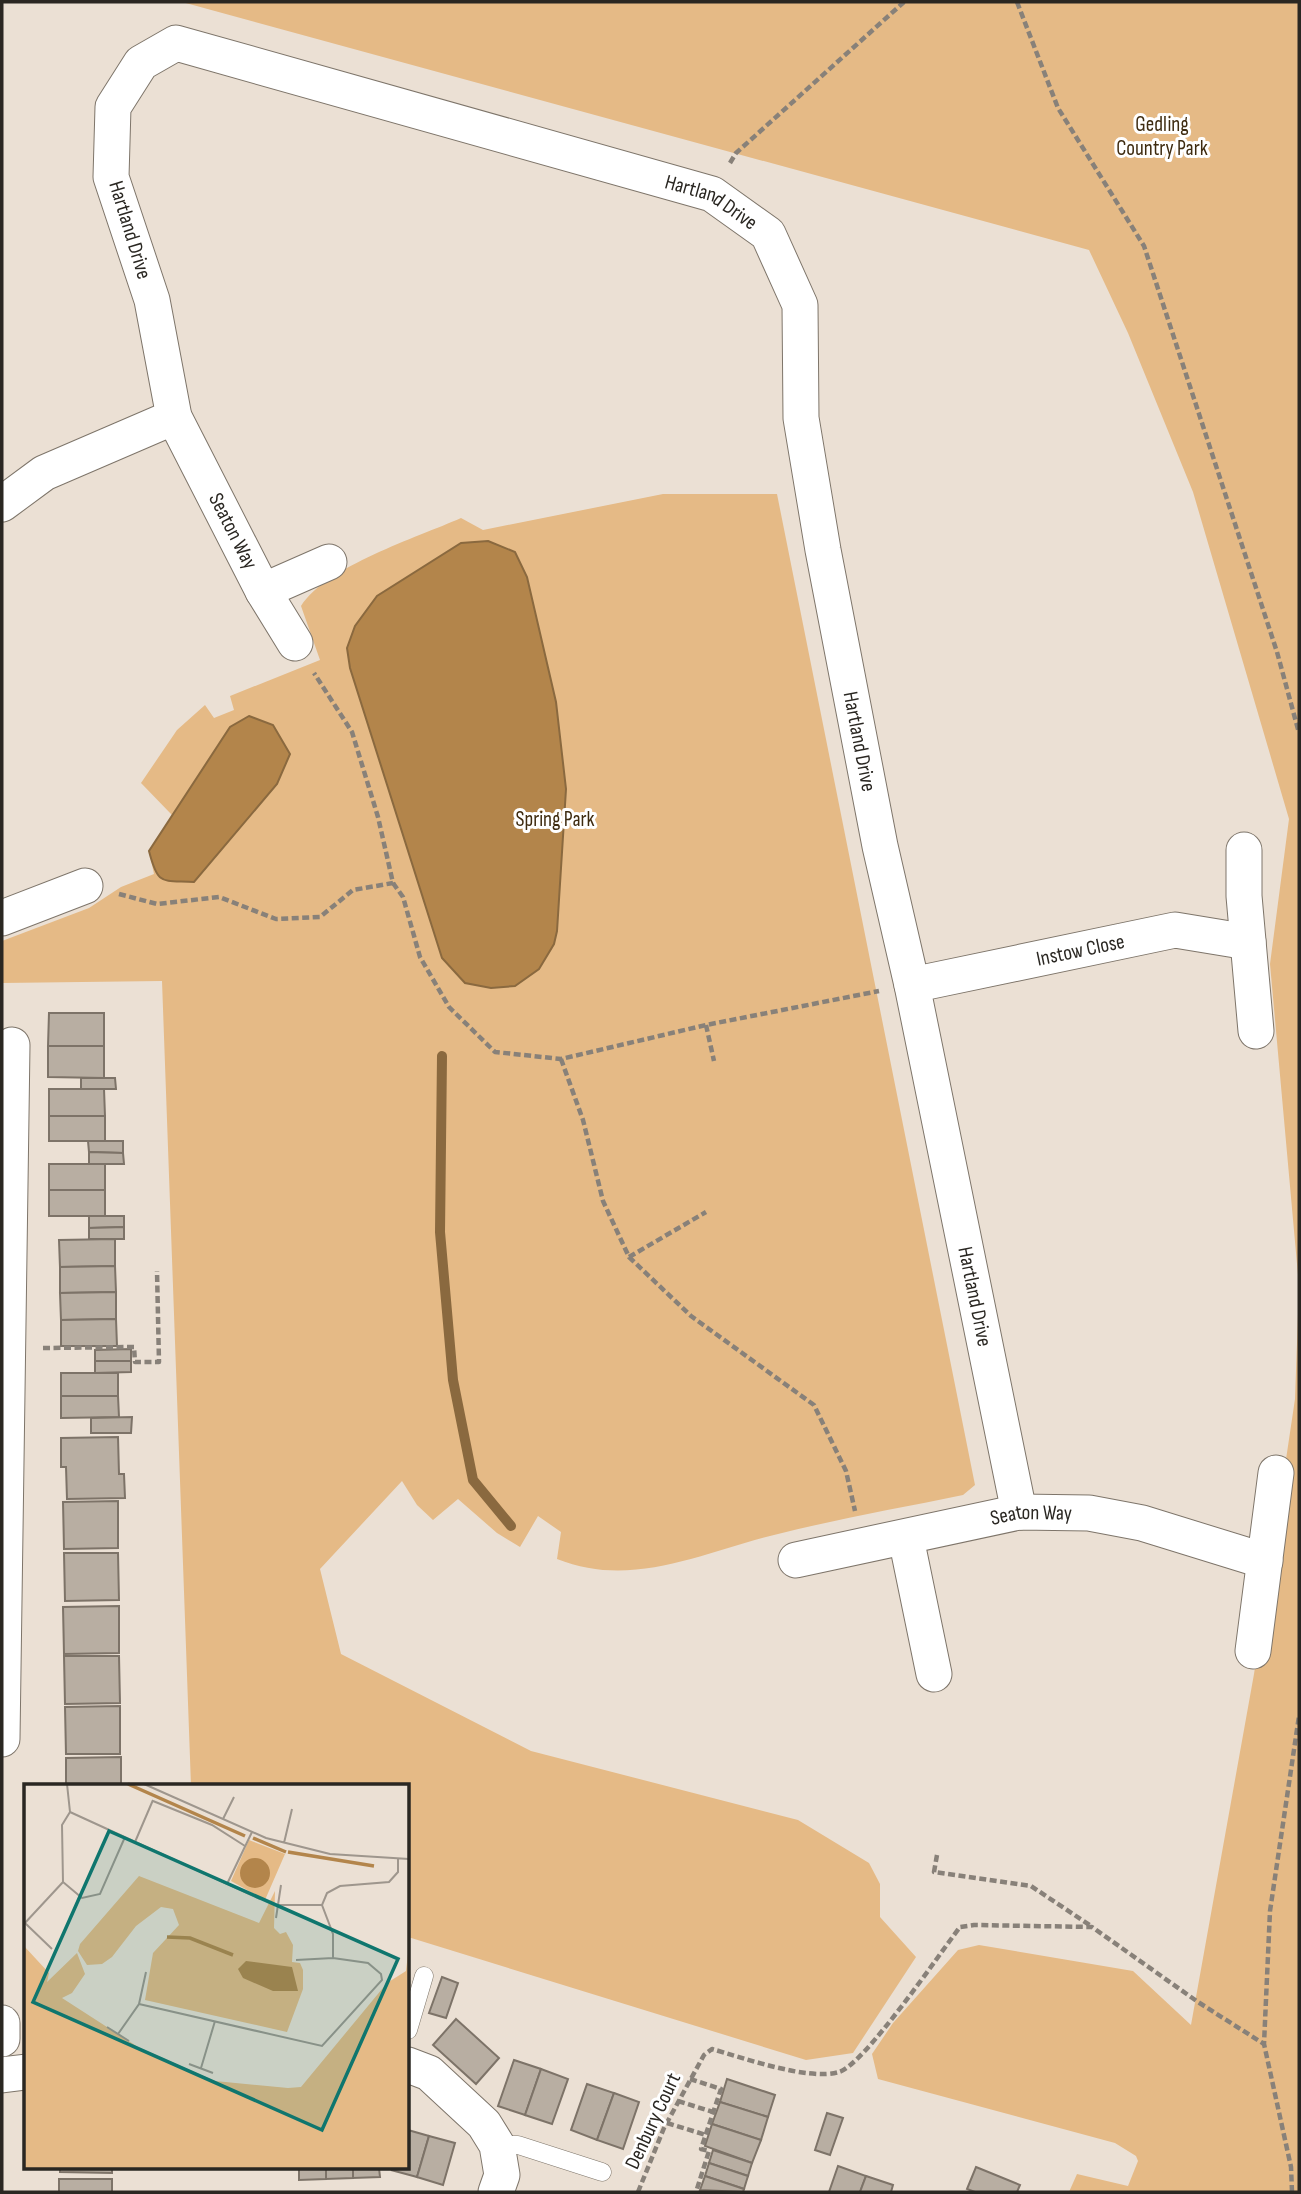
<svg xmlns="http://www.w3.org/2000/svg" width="1301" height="2194" viewBox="0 0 1301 2194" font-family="'Sofia Sans Condensed',sans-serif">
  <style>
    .green { fill: #e5ba86 }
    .water { fill: #b3854b; stroke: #8a693f; stroke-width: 2 }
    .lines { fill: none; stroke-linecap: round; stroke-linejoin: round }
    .stream { stroke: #8a693f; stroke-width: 10 }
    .building { fill: #b8aea2; stroke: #7d7368; stroke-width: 2 }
    .lane-casing { stroke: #7e756a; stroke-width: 19 }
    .street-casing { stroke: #7e756a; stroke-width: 37 }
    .path { stroke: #888179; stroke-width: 4.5; stroke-dasharray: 7 3.5; stroke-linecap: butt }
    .lane { stroke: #fff; stroke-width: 18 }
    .street { stroke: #fff; stroke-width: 35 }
    .labels { text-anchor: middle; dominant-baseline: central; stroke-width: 6; stroke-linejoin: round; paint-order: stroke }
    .park-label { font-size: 21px; fill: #3e2b10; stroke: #fff }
    .street-label { font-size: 21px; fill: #2a2722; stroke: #fff }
    .inset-river { fill: none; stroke: #b3854b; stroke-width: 3.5 }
    .inset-road { fill: none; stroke: #9e968d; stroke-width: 2 }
    .view { fill: #0f766e; fill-opacity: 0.15; stroke: #0f766e; stroke-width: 3.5 }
    .inset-edge { fill: none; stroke: #2a2722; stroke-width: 3.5 }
  </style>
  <rect width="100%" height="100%" fill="#ebe0d4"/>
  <g class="green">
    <path d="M182,2H1299V2192H1069L1077,2174L1128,2186L1138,2161L1136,2156L1115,2143L878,2079L872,2054L893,2023L958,1950L979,1945L1133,1971L1191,2025L1254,1674L1295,1399L1299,1286L1270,964L1289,819L1193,492L1128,333L1089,250Z"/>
    <path d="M663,494H777L975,1485L963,1495C900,1508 837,1519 774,1535C701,1553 632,1589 557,1559L561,1532L538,1516L520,1547L497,1533L458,1499L433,1520L417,1505L402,1481L320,1569L341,1654L531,1751L798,1820L869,1863L880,1884V1917L916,1957L853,2053L806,2060L408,1937V1786H191L162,981L2,983V941L89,908L121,887L154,874L149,851L172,815L141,783L177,730L205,705L214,718L234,710L230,696L320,660L301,606C327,566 416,538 461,518L483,530Z"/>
  </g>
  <g class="water">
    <path d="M488,541L515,552L527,577L556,702L566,789L557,931L554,944L539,969L515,986L491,988L465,983L442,958L350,668L347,648L355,626L377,596L461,543Z"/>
    <path d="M249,716L273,725L290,754L277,784L194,882C161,880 158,886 149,851L230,727Z"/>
  </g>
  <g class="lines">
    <path class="stream" d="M442,1056L440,1232L453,1380L473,1480L511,1526"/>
  </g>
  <g class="building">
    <path d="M49,1013H104V1046H48Z"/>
    <path d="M48,1046H104V1078L48,1077Z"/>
    <path d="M81,1078H115L116,1089H81Z"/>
    <path d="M49,1089H104L105,1116H49Z"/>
    <rect x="49" y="1116" width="56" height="25"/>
    <path d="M88,1141H123V1153L89,1152Z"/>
    <path d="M89,1152L123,1153L124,1164H89Z"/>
    <rect x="49" y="1164" width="56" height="26"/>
    <rect x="49" y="1190" width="56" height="26"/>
    <path d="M89,1216H124V1227L89,1228Z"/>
    <path d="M124,1227V1239H89V1228Z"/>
    <path d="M115,1239V1266L60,1267L59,1240Z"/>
    <path d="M115,1266L116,1292L60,1293V1267Z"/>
    <path d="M116,1292V1319L61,1320L60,1293Z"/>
    <path d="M116,1319L117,1346H61V1320Z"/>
    <path d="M131,1349V1361H95V1350Z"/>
    <path d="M95,1361H131V1372L95,1373Z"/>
    <rect x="61" y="1373" width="57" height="23"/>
    <path d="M61,1396H118L119,1417L61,1418Z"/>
    <path d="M132,1417L131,1433H91V1418Z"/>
    <path d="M118,1437L119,1474H124L125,1498L67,1499L66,1467H61V1438Z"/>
    <path d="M118,1501V1548L64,1549L63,1502Z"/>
    <path d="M64,1553H118L119,1600L65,1601Z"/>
    <path d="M119,1606V1653L64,1654L63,1607Z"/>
    <path d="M64,1656H119L120,1703L65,1704Z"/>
    <path d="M120,1706V1754H66L65,1707Z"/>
    <path d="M121,1757V1786H66V1758Z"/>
    <path d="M442,1977L458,1983L446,2018L429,2013Z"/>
    <path d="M456,2019L499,2058L476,2084L433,2045Z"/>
    <path d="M514,2060L541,2069L525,2115L498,2106Z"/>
    <path d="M541,2069L568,2079L552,2124L525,2115Z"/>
    <path d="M727,2079L775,2095L768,2117L720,2102Z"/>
    <path d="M587,2084L614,2093L597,2140L571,2130Z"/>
    <path d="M614,2093L639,2102L623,2149L597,2140Z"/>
    <path d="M720,2102L768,2117L761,2140L712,2124Z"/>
    <path d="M827,2113L843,2118L830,2155L815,2150Z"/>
    <path d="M712,2124L761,2140L752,2163L705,2146Z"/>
    <path d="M408,2130L429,2136L417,2177L391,2170L408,2168Z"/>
    <path d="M429,2136L455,2143L443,2185L417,2177Z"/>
    <path d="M713,2150L752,2163L748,2176L709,2163Z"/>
    <path d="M709,2163L748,2176L744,2189L705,2176Z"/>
    <path d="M838,2166L866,2176L860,2192H829Z"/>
    <path d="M976,2167L1020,2185L1017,2192H975L967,2189Z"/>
    <path d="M60,2168H112V2173L60,2172Z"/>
    <path d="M299,2168H326V2179L299,2180Z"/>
    <path d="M326,2168H353V2178L326,2179Z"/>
    <path d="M353,2168H379L380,2177L353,2178Z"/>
    <path d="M705,2176L744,2189L743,2192L700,2190Z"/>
    <path d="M866,2176L893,2185L891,2192H860Z"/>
    <rect x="59" y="2179" width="53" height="13"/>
  </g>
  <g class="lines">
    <defs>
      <g id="lane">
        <path d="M408,2030L424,1976"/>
        <path d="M497,2145H518L602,2172"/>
      </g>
      <g id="street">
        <path d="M2,504L44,473L174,417"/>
        <path d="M263,591L329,562"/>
        <path id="s1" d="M295,643L263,591L174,417L152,300L111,177L113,107L141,63L176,43L712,194L768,234L800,305L801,418L823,550L880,846L912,985L1019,1512"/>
        <path d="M1244,850V896L1256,1031"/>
        <path d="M2,918L85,886"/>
        <path id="s2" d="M912,985L1175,930L1248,942"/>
        <path d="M906,1538L934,1674"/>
        <path id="s3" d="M796,1560L1019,1512L1089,1513L1142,1523L1265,1561"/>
        <path d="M1253,1651L1276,1473"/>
        <path d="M2,1739L12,1045"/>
        <path d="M2,2023V2039"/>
        <path d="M408,2065L429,2073L484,2124L497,2145L502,2175L496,2192"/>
        <path d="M2,2075L26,2072"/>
      </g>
    </defs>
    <use href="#lane" class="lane-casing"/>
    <use href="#street" class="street-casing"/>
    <g class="path">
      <path d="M1017,2L1058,108L1144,246L1277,652L1299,733"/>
      <path d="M730,163L736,153L904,2"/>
      <path d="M393,883L403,897L420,957L449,1007L495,1052L561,1059L706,1025L879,991"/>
      <path d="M119,894L157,904L219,897L276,919L320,917L353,890L393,883L378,817L352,732L314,673"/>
      <path d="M706,1025L714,1061"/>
      <path d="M561,1059L583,1120L603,1201L629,1257L691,1316L814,1405L846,1471L855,1511"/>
      <path d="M629,1257L706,1212"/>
      <path d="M43,1348L134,1347L135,1362H159L157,1271"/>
      <path d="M937,1855L934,1872L1031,1886L1091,1926"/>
      <path d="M690,2079L721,2089L701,2149L709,2151L696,2192"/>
      <path d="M678,2101L713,2112"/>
      <path d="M667,2123L706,2135"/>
      <path d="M638,2192L664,2128L704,2055L712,2049C744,2058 808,2081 839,2072C864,2065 940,1953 960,1927L974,1925L1092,1927L1198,2002L1264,2044"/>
      <path d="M1292,2192L1291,2167L1264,2044L1270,1911L1299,1716"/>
    </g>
    <use href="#lane" class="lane"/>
    <use href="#street" class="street"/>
  </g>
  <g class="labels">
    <g class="park-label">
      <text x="1162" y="124">Gedling<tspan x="1162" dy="24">Country Park</tspan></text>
      <text x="555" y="819">Spring Park</text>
    </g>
    <g class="street-label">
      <text stroke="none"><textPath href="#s1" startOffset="1227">Hartland Drive</textPath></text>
      <text transform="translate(130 230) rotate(73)">Hartland Drive</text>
      <text transform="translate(233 531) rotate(63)">Seaton Way</text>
      <text stroke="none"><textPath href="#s1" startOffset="1813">Hartland Drive</textPath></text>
      <text stroke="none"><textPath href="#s2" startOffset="172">Instow Close</textPath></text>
      <text stroke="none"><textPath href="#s1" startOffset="2380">Hartland Drive</textPath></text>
      <text stroke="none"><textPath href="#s3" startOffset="240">Seaton Way</textPath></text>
      <text transform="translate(653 2121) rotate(-65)">Denbury Court</text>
    </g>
  </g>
  <g transform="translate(24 1784)">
    <rect width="385" height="385" fill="#ebe0d4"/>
    <path d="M225,56L261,70L241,116L207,97ZM115,92L235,139L251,107L250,144L256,150L262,148L269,161L268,178L276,179L279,186V205L263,248L121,216L129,169L155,141L149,125L137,123L112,142L88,173L78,180L63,181L54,167L56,160ZM385,161V385H0V162L25,189L23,198L53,169L61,190L48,209L38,214L114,263L191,297L264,304L277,303L363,199L382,187Z" fill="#e5ba86"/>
    <path d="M216 89a15 15 0 1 1 30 0a15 15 0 1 1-30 0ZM222,177L268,183L274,207H249L219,194L214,185Z" fill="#b3854b"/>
    <path class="inset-river" d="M104,0L221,52M229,54L262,68M264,68L350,82M143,153L166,154L209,171"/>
    <path class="inset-road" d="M120,0L242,54L306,70L385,75M129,17L188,41L221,62M46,28L236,115M199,35L210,13M111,58L129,16M260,59L268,25M39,98L58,114L76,110L101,53M203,100L228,48M253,121H298M252,134L257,101M1,139L28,165M0,140L39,98L38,41L46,28L43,0M309,174V150L298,121L303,109L316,102L365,98L374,88V75M115,220L298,262L358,196L357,190L344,179L309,174L272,176M83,243L105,257M94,250L115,220L122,188M165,280L189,289M177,284L191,237"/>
    <path class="view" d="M85,47L374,175L298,346L9,218Z"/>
    <rect width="385" height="385" class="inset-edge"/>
  </g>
  <rect width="1301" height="2194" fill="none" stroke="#2a2722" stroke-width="7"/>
</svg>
